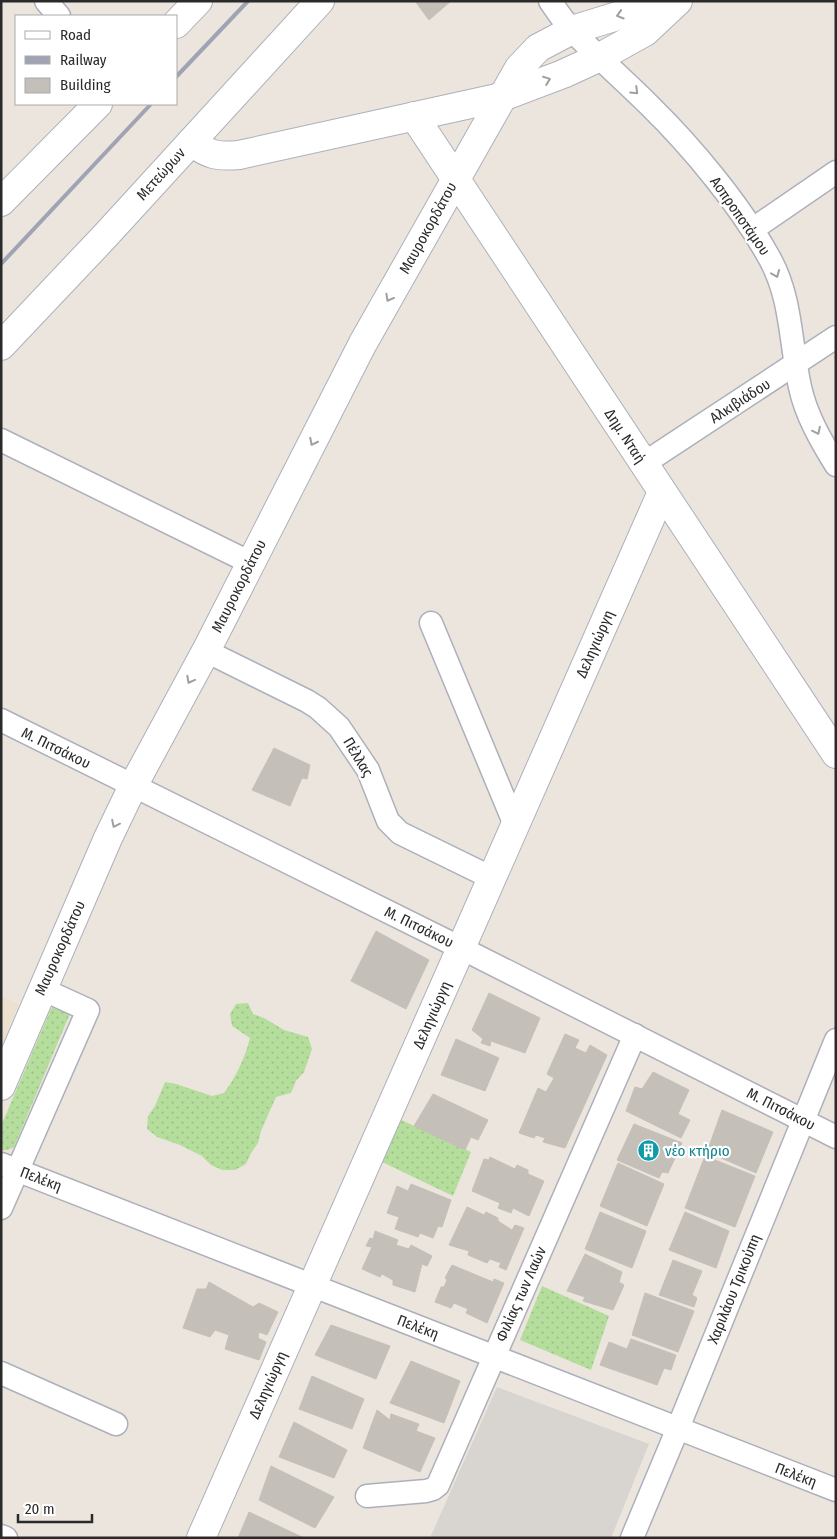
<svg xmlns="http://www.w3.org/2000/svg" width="837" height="1539" viewBox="0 0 837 1539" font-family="'Fira Sans Condensed',sans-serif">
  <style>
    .education { fill: #ebe1ce }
    .grass { fill: url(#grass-dots) }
    .plaza { fill: #d8d4cf }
    .building { fill: #c4bfb8; stroke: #c6c0b7 }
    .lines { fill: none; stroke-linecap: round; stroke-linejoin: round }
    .street-casing { stroke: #adb0ba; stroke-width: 25 }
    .secondary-casing { stroke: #adb0ba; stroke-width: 30 }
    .street { stroke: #fff; stroke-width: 22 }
    .secondary { stroke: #fff; stroke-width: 28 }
    .rail { stroke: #a0a3b3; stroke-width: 4 }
    .oneway { stroke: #9f9f9f }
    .labels { text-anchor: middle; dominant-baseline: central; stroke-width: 4.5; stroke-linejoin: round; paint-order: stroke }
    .street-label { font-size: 15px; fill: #2a2a2a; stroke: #fff }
    .culture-label { font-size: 15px; fill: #0d838f; stroke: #fff; text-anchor: start }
  </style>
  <defs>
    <pattern id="grass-dots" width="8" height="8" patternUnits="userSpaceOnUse" patternTransform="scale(1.25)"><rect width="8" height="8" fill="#b5de9d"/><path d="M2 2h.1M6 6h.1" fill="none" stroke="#9cbf87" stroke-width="1.8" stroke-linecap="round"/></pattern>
  </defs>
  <rect width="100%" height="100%" fill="#ebe5dd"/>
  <path class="education" d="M1,996L19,1004L1,1046Z"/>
  <g class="grass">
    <path d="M248,1003L253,1014L264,1018L284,1030L308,1037L312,1049L304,1072L296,1081L291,1093L276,1097L261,1131L258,1143L251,1153L246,1164L235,1170H222L211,1165L202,1156L180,1145L157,1137L147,1129L148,1116L155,1106L165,1082L176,1084L212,1096L224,1093C236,1077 245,1058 250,1038L232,1026L230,1014L236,1004Z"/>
    <path d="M55,1005L69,1013V1016L14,1147L8,1150H1V1126L51,1009Z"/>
    <path d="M399,1119L471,1152L453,1196L380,1161Z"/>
    <path d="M542,1286L609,1316L591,1370L520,1340Z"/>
  </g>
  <path class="plaza" d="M497,1387L649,1444L611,1538H430Z"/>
  <g class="building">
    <path d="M415,1H451L429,20Z"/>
    <path d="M274,748L310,765L307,779L302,778L290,806L252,790Z"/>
    <path d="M376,931L429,960L406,1009L351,981Z"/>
    <path d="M489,993L540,1018L525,1053L491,1041L490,1046L481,1043L483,1039L472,1030Z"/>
    <path d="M565,1034L579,1040L575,1048L586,1053L590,1045L607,1055L565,1148L543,1142L545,1138L536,1135L534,1138L519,1133L538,1088L546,1092L554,1078L547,1074Z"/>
    <path d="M456,1039L499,1058L485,1091L441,1075Z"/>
    <path d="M653,1072L689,1090L678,1114L690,1120L681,1138L626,1111L635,1087L642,1089Z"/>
    <path d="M433,1094L488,1120L478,1140L471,1137L465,1150L414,1126Z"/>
    <path d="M722,1110L773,1132L756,1173L707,1152Z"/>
    <path d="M634,1124L682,1143L668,1173L662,1172L659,1178L617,1160Z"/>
    <path d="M705,1156L755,1176L735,1227L685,1208Z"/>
    <path d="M490,1157L515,1169L517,1165L528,1170V1174L544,1181L529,1216L513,1208L511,1213L498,1208L500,1203L472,1191L484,1159L489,1160Z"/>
    <path d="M618,1163L664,1184L647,1226L600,1206Z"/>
    <path d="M411,1184L451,1200L442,1227L438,1226L433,1238L420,1233L418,1237L395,1229L399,1217L387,1213L397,1186L408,1191Z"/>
    <path d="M467,1207L484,1215L486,1212L498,1218V1221L512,1230L515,1225L524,1228L506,1270L499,1267L501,1263L490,1259L487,1263L468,1255L469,1251L449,1245Z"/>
    <path d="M600,1212L646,1231L632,1268L585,1249Z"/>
    <path d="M685,1212L729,1231L716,1268L669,1250Z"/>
    <path d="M375,1231L398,1240L396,1245L409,1249L411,1245L432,1256L427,1266L422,1264L415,1292L393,1285V1280L382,1274L380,1277L362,1269L372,1247L366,1246L370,1238L373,1239Z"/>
    <path d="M585,1254L622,1272L619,1282L624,1285L613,1310L583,1301L585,1297L567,1291Z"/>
    <path d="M673,1260L702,1271L692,1295L697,1298L694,1307L659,1295Z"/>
    <path d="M452,1265L493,1282L494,1279L504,1283L487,1323L466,1313L468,1309L454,1303L451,1308L435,1302L441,1287H444L447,1280L445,1278Z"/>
    <path d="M209,1282L253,1307L259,1303L278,1312L267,1335L259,1332L258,1338L266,1342L259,1360L225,1349L229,1335L215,1330L210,1337L183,1328L197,1289H206Z"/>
    <path d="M645,1293L694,1311L678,1352L632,1335Z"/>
    <path d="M331,1325L390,1346L376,1379L315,1355Z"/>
    <path d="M631,1339L676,1355L671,1370L664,1368L657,1385L600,1365L609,1342L627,1349Z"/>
    <path d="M411,1361L460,1381L444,1423L390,1403Z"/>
    <path d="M312,1376L364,1399L352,1429L299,1409Z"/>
    <path d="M377,1410L390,1420L391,1414L419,1424L416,1431L435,1438L420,1472L363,1448Z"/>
    <path d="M294,1422L347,1450L334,1478L279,1457Z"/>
    <path d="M271,1466L334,1497L315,1528L259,1500Z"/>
    <path d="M249,1512L304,1538H238Z"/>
  </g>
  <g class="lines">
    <defs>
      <g id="street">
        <path d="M46,1L59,16"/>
        <path d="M550,1C557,11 564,22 573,31C597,57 624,80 649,105C692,147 741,206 770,259C792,299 790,343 800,387C806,415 821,441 836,465"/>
        <path d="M753,229L836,172"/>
        <path d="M1,440L251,563"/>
        <path d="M643,464L836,337"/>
        <path d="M431,623L515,825"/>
        <path d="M206,651L307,701L318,708L339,727L368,770L388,821L400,833L492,878"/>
        <path d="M1,720L461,948L836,1137"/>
        <path d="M1,1164L836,1490"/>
        <path d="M1,1208L88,1010L42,989"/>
        <path d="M1,1373L116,1424"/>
        <path d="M367,1496L426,1491L433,1489L438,1485L635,1035"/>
        <path d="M1,1536L6,1538"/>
        <path d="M632,1538L678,1428L836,1040"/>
      </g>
      <g id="secondary">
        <path d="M176,24L198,1"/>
        <path d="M414,116L836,754"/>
        <path d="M191,142C209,155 217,157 239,155L502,97L563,74L600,57L645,32L678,1"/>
        <path d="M1,202L98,104"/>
        <path d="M1,346L106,235L320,1"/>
        <path d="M1,1086L108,838L133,786L206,651L363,343L519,68L538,48L572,30L666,1"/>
        <path d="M201,1538L662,492"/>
      </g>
    </defs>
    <use href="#street" class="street-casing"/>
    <use href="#secondary" class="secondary-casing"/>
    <use href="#street" class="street"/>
    <use href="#secondary" class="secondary"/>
    <g class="rail">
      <path d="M176,77L248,1"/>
      <path d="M1,264L151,104"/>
    </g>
  </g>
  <defs><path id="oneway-chevron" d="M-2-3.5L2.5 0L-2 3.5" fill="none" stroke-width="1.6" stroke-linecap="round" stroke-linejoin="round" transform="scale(1.25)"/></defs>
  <g class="oneway">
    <use href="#oneway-chevron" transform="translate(620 15) rotate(163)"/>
    <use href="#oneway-chevron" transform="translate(547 80) rotate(-21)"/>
    <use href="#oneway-chevron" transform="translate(635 91) rotate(44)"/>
    <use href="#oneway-chevron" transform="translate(776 274) rotate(68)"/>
    <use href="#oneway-chevron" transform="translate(389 298) rotate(119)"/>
    <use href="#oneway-chevron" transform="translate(817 431) rotate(64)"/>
    <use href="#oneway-chevron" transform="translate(313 442) rotate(117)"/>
    <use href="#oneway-chevron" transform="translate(190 680) rotate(118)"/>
    <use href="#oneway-chevron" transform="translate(115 824) rotate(116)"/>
  </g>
  <defs>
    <symbol id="building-disc" viewBox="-11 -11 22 22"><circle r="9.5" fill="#0f9aa8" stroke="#fff"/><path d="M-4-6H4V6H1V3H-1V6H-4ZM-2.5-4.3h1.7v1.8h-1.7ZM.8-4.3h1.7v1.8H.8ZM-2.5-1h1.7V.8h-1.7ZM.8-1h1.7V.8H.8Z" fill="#fff"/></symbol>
  </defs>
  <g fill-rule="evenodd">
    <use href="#building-disc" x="636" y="1138" width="25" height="25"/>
  </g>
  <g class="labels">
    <g class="street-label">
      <text transform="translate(161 174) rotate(-48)">Μετεώρων</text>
      <text transform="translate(740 216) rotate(55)">Ασπροποτάμου</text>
      <text transform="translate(428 228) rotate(-61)">Μαυροκορδάτου</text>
      <text transform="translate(740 401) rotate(-33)">Αλκιβιάδου</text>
      <text transform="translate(625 436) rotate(57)">Δημ. Νταή</text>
      <text transform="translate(239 586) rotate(-63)">Μαυροκορδάτου</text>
      <text transform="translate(595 644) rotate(-66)">Δεληγιώργη</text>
      <text transform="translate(56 748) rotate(26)">Μ. Πιτσάκου</text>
      <text transform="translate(358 757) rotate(59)">Πέλλας</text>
      <text transform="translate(419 927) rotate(26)">Μ. Πιτσάκου</text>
      <text transform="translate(60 948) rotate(-66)">Μαυροκορδάτου</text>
      <text transform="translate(432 1015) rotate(-66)">Δεληγιώργη</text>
      <text transform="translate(781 1109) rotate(27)">Μ. Πιτσάκου</text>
      <text transform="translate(41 1179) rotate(21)">Πελέκη</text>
      <text transform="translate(734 1289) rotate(-68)">Χαριλάου Τρικούπη</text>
      <text transform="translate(521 1294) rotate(-66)">Φιλίας των Λαών</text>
      <text transform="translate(418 1327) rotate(21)">Πελέκη</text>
      <text transform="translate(268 1385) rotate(-66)">Δεληγιώργη</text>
      <text transform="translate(796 1475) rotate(21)">Πελέκη</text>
    </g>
    <g class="culture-label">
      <text x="665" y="1151">νέο κτήριο</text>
    </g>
  </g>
  <rect width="837" height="1539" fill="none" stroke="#2a2a2a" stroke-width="5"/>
  <rect x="15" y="15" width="162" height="90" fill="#ffffff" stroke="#aaaaaa"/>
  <rect x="25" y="31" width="25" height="8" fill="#ffffff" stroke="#aaaaaa"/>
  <text x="60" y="40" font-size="15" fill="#2a2a2a">Road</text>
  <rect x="25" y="56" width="25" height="8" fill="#a0a3b3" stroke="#aaaaaa"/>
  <text x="60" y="65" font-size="15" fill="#2a2a2a">Railway</text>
  <rect x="25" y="78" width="25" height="15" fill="#c4bfb8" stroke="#aaaaaa"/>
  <text x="60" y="90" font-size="15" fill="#2a2a2a">Building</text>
  <path d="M18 1514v8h74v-8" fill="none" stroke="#2a2a2a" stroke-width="2.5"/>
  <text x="25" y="1514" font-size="15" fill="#2a2a2a" stroke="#ffffff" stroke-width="4" paint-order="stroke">20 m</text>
</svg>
